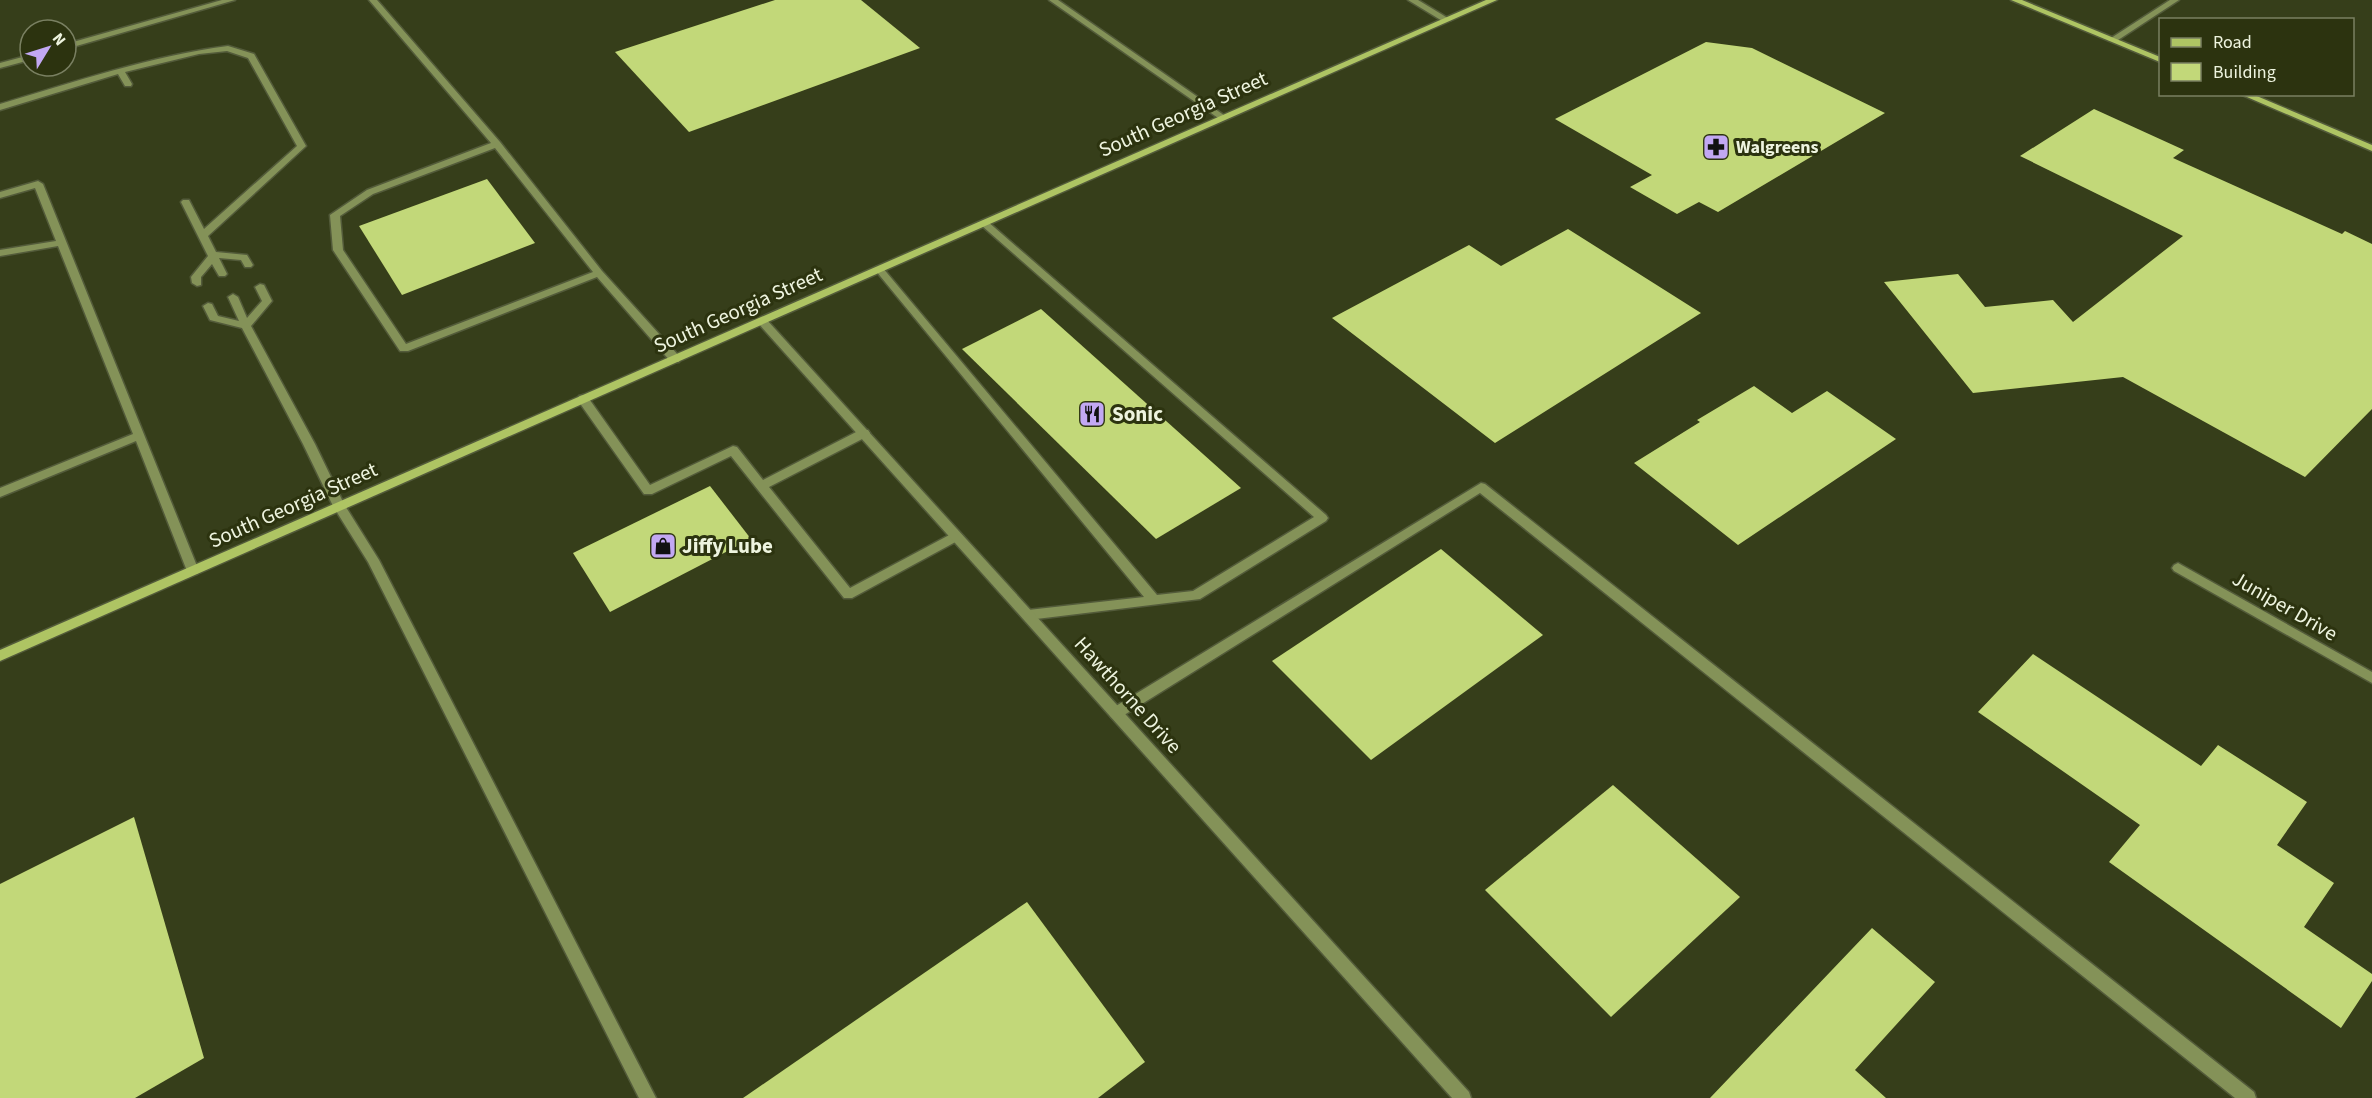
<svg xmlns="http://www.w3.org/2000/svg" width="2372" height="1098" viewBox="0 0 2372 1098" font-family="'Source Sans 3',sans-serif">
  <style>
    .building { fill: #c2d879 }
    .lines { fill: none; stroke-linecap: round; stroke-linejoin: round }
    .service-casing { stroke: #535b3a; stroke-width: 3 }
    .minor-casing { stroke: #535b3a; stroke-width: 3 }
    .secondary-casing { stroke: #535b3a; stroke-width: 3 }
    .service { fill: #849258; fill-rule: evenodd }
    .minor { fill: #849258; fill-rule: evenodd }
    .secondary { fill: #aec463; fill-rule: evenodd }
    .labels { text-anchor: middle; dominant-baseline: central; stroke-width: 6; stroke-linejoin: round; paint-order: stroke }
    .far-poi-label { font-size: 18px; font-weight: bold; fill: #eef4df; stroke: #2c330f; text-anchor: start }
    .street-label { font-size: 21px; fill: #eef4df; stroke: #2c330f }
    .poi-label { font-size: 21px; font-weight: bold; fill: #eef4df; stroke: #2c330f; text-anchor: start }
  </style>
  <rect width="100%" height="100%" fill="#363e1a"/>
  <g class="building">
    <path d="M775,0H861L920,48L689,132L615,52Z"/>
    <path d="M1706,42L1752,48L1885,113L1718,212L1699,202L1677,214L1630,187L1652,175L1555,119Z"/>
    <path d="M2094,109L2184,150L2173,158L2342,234L2345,231L2372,244V409L2305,477L2123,377L1973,393L1884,282L1958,274L1985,307L2053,300L2073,322L2183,236L2020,156Z"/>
    <path d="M487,179L535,243L402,295L359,226Z"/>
    <path d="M1568,229L1701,313L1495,443L1332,318L1469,245L1501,266Z"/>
    <path d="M1041,309L1241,488L1156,539L962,349Z"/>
    <path d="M1754,386L1792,413L1827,391L1896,439L1738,545L1634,463L1700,422L1697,420Z"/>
    <path d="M710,486L751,539L610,612L573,553Z"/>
    <path d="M1441,549L1543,635L1371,760L1272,661Z"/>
    <path d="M2033,654L2201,766L2218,745L2307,802L2277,845L2334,883L2304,927L2372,974V981L2341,1028L2109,862L2140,825L1978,712Z"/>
    <path d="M1613,785L1740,897L1611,1017L1485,890Z"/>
    <path d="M134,817L204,1058L135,1098H0V884Z"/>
    <path d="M1027,902L1145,1062L1098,1098H743Z"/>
    <path d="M1872,928L1935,982L1855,1070L1886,1098H1710Z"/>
  </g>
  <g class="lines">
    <defs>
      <g id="service">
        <path d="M369,0H377L500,142L602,271L679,356L680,359L679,362H671L597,277L408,351H400L333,250L330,215L367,190L491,143ZM495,148L593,272L406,344L343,250L340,216L373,194Z"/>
        <path d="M1408,0H1418L1451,20L1444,22Z"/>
        <path d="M2170,0H2179L2115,42L2108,40Z"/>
        <path d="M228,46L254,54L306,146L208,236L216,252L247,255L253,265L251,267H245L241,260L219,258L227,274L225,276H219L212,264L201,277V285L197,286L192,283L191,277L208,256L181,202L183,200H189L204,229L297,146L248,58L227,51L199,54L125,72L132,84L131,86H125L118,74L0,110V104C75,82 150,56 228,46Z"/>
        <path d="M38,181L43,184L199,571L197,574H189L187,571L136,441L0,497V488L133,434L58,246L0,256V250L56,241L35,188L0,198V192Z"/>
        <path d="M984,220L987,221L1326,515L1328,518L1326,521L1200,599L1028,620L1024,619L1022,615L1024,611L1028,610L1144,597L876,271V267H882L1157,595L1193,591L1314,517L981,225L979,223Z"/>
        <path d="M260,284L264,285L272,301L251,326L315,444L344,504L379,560L656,1098H639L368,562L333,506L303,444L242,328L210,320L203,306L208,303L212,304L218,316L239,321L228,297L233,294L238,297L247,318L262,301L255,287Z"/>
        <path d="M583,395L587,396L650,485L733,446L737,447L763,480L860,430H868L870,433L868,436L769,487L850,588L953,533L957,531L963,536L961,539L852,598H844L731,456L652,494H644L579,402L578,399L579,396Z"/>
        <path d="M1481,483L1485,484L2254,1092L2256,1098H2235L1480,493L1121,717L1116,719L1111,717L1109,713L1111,709Z"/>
      </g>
      <g id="minor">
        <path d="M222,0H235L66,49V44Z"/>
        <path d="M1049,0H1058L1228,118L1221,120Z"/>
        <path d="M30,55V60L0,68V63Z"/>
        <path d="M762,318L766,319L1469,1092L1471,1098H1452L758,323V319Z"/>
        <path d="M2178,563L2372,672V683L2174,571L2172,568L2174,565Z"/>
      </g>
      <g id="secondary">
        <path d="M1486,0H1497L0,661V650Z"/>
        <path d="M2011,0H2022L2160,57V62Z"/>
        <path d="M2240,94H2252L2372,145V151Z"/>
      </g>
    </defs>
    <use href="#service" class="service-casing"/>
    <use href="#minor" class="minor-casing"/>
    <use href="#secondary" class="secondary-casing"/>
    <use href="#service" class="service"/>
    <use href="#minor" class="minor"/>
    <use href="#secondary" class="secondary"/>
  </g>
  <defs>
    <symbol id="pharmacy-square" viewBox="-11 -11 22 22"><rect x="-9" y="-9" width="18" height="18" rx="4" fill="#c2a8f3" stroke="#2c330f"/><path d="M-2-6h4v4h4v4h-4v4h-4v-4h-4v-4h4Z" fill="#111"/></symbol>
    <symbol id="restaurant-square" viewBox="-11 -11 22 22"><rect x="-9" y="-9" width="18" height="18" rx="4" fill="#c2a8f3" stroke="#2c330f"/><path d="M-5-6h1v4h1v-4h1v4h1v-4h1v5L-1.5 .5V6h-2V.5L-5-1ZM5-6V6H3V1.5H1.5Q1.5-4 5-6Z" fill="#111"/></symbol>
    <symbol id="shop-square" viewBox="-11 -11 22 22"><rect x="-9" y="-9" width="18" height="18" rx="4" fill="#c2a8f3" stroke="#2c330f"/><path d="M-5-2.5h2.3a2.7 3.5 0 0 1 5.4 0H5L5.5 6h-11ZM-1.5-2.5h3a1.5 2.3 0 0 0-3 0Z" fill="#111"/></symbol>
  </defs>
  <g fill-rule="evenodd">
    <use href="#pharmacy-square" x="1701" y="132" width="30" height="30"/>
    <use href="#restaurant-square" x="1077" y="399" width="30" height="30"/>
    <use href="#shop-square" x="648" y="531" width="30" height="30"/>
  </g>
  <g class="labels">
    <g class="far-poi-label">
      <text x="1736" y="147">Walgreens</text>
    </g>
    <g class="street-label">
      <text transform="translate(1183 114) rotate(-24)">South Georgia Street</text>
      <text transform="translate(738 310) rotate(-24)">South Georgia Street</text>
      <text transform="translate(293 505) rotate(-24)">South Georgia Street</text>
      <text transform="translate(2285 606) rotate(30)">Juniper Drive</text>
      <text transform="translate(1128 695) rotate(48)">Hawthorne Drive</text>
    </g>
    <g class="poi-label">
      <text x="1112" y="414">Sonic</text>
      <text x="682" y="546">Jiffy Lube</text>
    </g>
  </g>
  <rect x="2159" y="18" width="195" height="78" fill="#2c330f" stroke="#7a8062" stroke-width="1.5"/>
  <rect x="2171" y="38" width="30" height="9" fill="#aec463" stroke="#7a8062" stroke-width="1.5"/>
  <text x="2213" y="48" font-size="18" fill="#eef4df">Road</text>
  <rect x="2171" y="63" width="30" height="18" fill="#c2d879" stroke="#7a8062" stroke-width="1.5"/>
  <text x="2213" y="78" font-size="18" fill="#eef4df">Building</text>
  <g transform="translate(48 48) rotate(52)"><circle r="28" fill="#2c330f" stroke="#7a8062" stroke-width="1.5"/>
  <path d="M0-4.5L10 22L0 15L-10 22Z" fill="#c2a8f3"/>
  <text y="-9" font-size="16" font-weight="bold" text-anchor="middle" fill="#eef4df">N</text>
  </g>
</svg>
